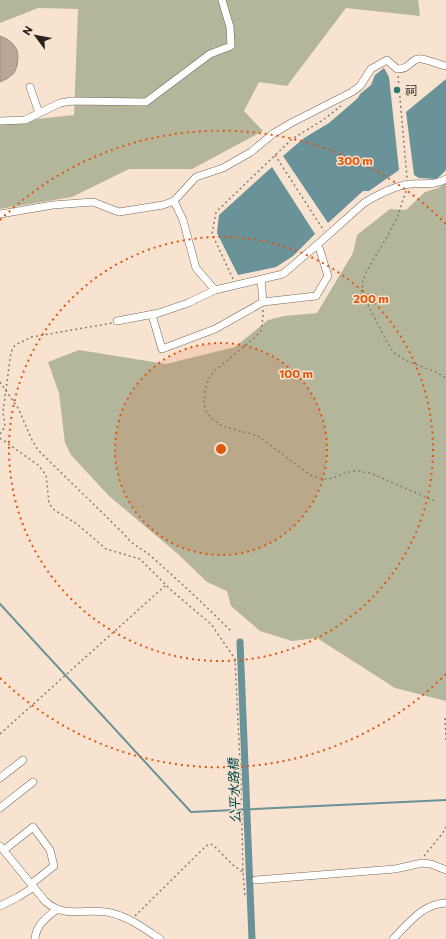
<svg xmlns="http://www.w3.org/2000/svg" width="446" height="939" viewBox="0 0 446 939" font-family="Commissioner,'Noto Sans JP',sans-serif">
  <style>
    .green { fill: #b4b69b }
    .water { fill: #699299 }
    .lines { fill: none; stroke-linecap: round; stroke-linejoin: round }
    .stream { stroke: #699299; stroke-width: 2 }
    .canal { stroke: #699299; stroke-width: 7 }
    .building { fill: #b9a694; stroke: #a08d7b }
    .minor-casing { stroke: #796756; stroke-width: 8 }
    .path { stroke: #8a7c70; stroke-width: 1.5; stroke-dasharray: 2 3; stroke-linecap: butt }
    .minor { stroke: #fff; stroke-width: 7 }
    .ring { fill: none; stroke: #df560d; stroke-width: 2; stroke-dasharray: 2 4 }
    .poi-dot { fill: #2e7773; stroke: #f7e3d0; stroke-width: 1.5 }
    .labels { text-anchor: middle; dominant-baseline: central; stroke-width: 3; stroke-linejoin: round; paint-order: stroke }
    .poi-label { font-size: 12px; fill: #2b231c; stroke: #f7e3d0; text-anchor: start }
    .water-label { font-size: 13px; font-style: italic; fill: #03464f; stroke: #f7e3d0 }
    .centre { fill: #df560d; stroke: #f7e3d0; stroke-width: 2 }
    .ring-label { font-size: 12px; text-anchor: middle; font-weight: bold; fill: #df560d; stroke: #f7e3d0; stroke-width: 3; stroke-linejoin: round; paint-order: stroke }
  </style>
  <rect width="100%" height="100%" fill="#f7e3d0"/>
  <g class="green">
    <path d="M0,0H418L420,16L346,8L287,86L259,82L244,111L263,131L192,169H129L72,197L0,209V123L74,115L78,9L38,8L0,23Z"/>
    <path d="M446,183V701L395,688L317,638L292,641L260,631L231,606L227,591L207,582L178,554L109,496L71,455L65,443L59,393L48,362L79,350L166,364L235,347L268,320L284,316L317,313L353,253L357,235L390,209L406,210L425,192L438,188Z"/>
  </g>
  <g class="water">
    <path d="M384,68L389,77L399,170L369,191H363L328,223L283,156L304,138L329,123L358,98L360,94L371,85L375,75Z"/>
    <path d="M446,79V170L437,179L419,178L414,175L406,112Z"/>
    <path d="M272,167L315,234L293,256L276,267L238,275L217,233L219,215Z"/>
  </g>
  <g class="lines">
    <path class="stream" d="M0,604L191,812L446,800"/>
    <path class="canal" d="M240,642L252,939"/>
  </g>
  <path class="building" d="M0,36L7,39L13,44L17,50L18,57L17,66L14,73L8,78L0,82Z"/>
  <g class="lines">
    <defs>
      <g id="minor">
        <path d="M30,87L39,113"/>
        <path d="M0,121L25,120L60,103L72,101L146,102L210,54L231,46L230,27L222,0"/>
        <path d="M174,201L183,220L196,268L215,290"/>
        <path d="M0,214L53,205L93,202L119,212L163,205L174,201L196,177L223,168L251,152L274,133L291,123L352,92L360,86L371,69L387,60L397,69C409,69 408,63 417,59C423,57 439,65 446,66"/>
        <path d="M261,280L263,302"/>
        <path d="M152,315L162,349L215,329L263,302L316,296L328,276L318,244"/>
        <path d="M117,321L159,313L188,303L215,290L283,274L318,244L364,203C377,195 394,186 410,184C422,183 435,186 446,179"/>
        <path d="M0,778L23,760"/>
        <path d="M0,808L33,782"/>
        <path d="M0,846L45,901C65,920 87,907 111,913C129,917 145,929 160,939"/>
        <path d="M4,850L33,827L50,850L54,866L31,884"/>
        <path d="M256,880L395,869L422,863L431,864L446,870"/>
        <path d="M0,906L18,897L34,887"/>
        <path d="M35,939C36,925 46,918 56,910"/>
        <path d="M393,939C409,923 422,904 446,903"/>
      </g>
    </defs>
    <use href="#minor" class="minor-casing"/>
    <g class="path">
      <path d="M398,76L407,178"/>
      <path d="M275,155L324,231"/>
      <path d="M406,191L397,218L387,237L366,272L362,284L364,297L386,340L393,352L407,361L436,372L446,378"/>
      <path d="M233,279L212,234L216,212L292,139L323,120L341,106"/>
      <path d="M263,310V317L261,331L252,340L213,372L208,380L205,391L204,403L206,411L211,418L222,426L258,436L310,475C334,486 339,470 360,471C363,472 367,473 370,473L435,501"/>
      <path d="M0,382L18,408L32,440L38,450L124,534C134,547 142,548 153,558C180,582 206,606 232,632"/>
      <path d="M0,434L5,427L3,412L11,352L15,345L32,337L112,323"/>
      <path d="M0,438L38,465L46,475L49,503L53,509L77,524L106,549L140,559L172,591L211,624L235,659L241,784L243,872L245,897"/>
      <path d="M445,718L446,740"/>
      <path d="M0,734L166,585"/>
      <path d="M424,856L442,834L446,827"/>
      <path d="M135,916L206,846L210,844L213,845L233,865L243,872"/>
    </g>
    <use href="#minor" class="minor"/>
  </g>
  <circle cx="221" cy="449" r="106" fill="#df560d" fill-opacity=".12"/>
  <g class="ring">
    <circle cx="221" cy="449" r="106"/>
    <circle cx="221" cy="449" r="212"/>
    <path d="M446 674A318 318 0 0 1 0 678M0 220A318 318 0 0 1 446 224"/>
  </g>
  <circle class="poi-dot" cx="397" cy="90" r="4"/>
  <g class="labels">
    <g class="poi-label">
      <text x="405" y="90">祠</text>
    </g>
    <g class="water-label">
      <text transform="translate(234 791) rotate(-92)">公平水路橋</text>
    </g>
  </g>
  <circle cx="221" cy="449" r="6" class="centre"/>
  <g class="ring-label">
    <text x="355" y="165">300 m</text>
    <text x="371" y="303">200 m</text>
    <text x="296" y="378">100 m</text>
  </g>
  <g transform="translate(36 36) rotate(302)" stroke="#f7e3d0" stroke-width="3" paint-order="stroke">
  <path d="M0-3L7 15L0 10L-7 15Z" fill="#2b231c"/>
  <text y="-6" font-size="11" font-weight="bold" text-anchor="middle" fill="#2b231c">N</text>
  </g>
</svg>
